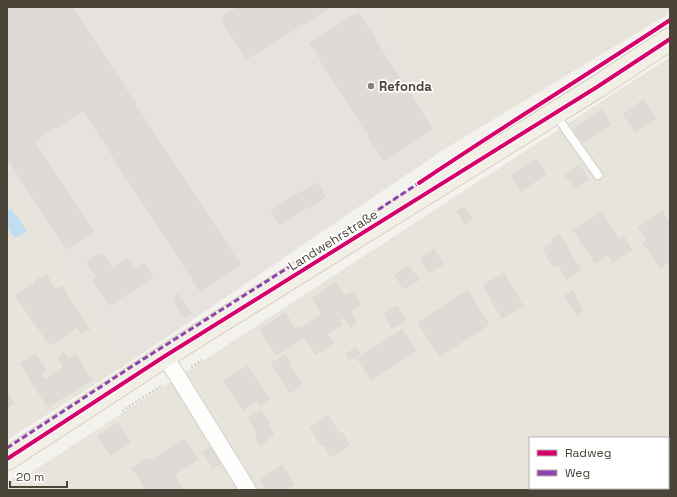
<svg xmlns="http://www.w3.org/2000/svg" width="677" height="497" viewBox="0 0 677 497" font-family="'Space Grotesk',sans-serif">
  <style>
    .residential { fill: #e7e4dc; fill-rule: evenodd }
    .industrial { fill: #e6e2de }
    .water { fill: #c0ddf1 }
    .building { fill: #dedbd6; stroke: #dcd9d4 }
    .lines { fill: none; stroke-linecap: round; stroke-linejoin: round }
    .lane-casing { stroke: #d2d0cb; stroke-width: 10 }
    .street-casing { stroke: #d2d0cb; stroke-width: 18 }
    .primary-casing { stroke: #d6cebb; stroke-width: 24 }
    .path { stroke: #d3d2cc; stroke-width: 2.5; stroke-dasharray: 2 2; stroke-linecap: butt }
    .lane { stroke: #fdfdfc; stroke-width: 8 }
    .street { stroke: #fdfdfc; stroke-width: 16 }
    .primary { stroke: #f2efe6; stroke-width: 22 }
    .quiet { stroke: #8e44ad; stroke-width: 3; stroke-dasharray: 6 3; stroke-linecap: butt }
    .cycleway-casing { stroke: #fff; stroke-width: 6 }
    .cycleway { stroke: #d6006c; stroke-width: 4 }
    .poi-dot { fill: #868178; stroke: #fff; stroke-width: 1.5 }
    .labels { text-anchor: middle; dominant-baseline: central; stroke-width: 3.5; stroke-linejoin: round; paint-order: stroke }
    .poi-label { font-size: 13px; font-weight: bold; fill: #4b4439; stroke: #fff; text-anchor: start }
    .street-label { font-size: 13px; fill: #4b4439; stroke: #fff }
  </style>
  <rect width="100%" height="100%" fill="#f4f2ee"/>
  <g class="residential">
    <path d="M377,7H670V13L443,150L385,20Z"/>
    <path d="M670,57V490H7V488ZM530,438H668V488H530Z"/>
    <path d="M7,175L127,364L7,440Z"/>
  </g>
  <path class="industrial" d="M7,7H377L385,20L443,150L127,364L7,175Z"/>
  <path class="water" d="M11,208L27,231L15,238L7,227V211Z"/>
  <g class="building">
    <path d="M7,7H72L240,265L200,291L83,110L34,141L93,232L66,249L7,157Z"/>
    <path d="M239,7H331L246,59L221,18Z"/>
    <path d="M358,13L432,129L384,160L310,43Z"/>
    <path d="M643,100L656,118L636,132L623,114Z"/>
    <path d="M602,110L611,124L583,143L574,129Z"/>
    <path d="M536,159L546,174L521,191L511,176Z"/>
    <path d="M579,165L589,179L575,188L565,175Z"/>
    <path d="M317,183L325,197L280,224L271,210Z"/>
    <path d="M464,207L472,219L465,224L457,211Z"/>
    <path d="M662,211L670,223V261L661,268L643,243L647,240L638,228Z"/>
    <path d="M601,212L620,241L606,250L587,222Z"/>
    <path d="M587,222L609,254L595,263L573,230Z"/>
    <path d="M559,234L581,270L566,279L558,264L554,267L543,249L553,243L551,239Z"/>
    <path d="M624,237L632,250L621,257L616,249L609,254L606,250Z"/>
    <path d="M616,249L621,257L613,262L608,254Z"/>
    <path d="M434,250L443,264L429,273L420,259Z"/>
    <path d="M102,253L112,268L127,259L134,269L144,263L153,277L109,305L93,280L97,277L87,262Z"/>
    <path d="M409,266L419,280L404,289L395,275Z"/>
    <path d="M504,273L523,306L502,318L483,285Z"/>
    <path d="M46,274L56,290L62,286L67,294L44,309L41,305L40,292L34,282Z"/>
    <path d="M336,282L347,299L323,315L312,298Z"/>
    <path d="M35,283L40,292L41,305L44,309L37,313L32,307L31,294L27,288Z"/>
    <path d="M27,288L31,294L32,307L37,313L31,318L16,296Z"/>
    <path d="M468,291L489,324L477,332L455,298Z"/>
    <path d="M573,291L577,297L575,298L583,310L577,315L564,296Z"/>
    <path d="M353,292L361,304L354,308L346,296Z"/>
    <path d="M67,294L85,322L61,338L44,309Z"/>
    <path d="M179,294L191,314L185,317L173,298Z"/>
    <path d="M455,298L477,332L465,340L443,307Z"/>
    <path d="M347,299L355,309L339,320L342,324L328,333L317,317L322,314L323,315Z"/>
    <path d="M397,306L406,320L392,328L384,314Z"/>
    <path d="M443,307L465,340L453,348L431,314Z"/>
    <path d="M44,309L61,338L50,345L31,318Z"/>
    <path d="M351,312L357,323L351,327L344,317Z"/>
    <path d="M285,313L296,330L299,327L305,336L277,355L260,330Z"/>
    <path d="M431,314L453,348L440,356L418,323Z"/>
    <path d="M316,318L333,343L316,354L300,329Z"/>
    <path d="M85,322L90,329L81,334L77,327Z"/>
    <path d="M402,330L416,351L386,370L372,349Z"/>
    <path d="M356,348L360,354L350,360L346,354Z"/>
    <path d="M372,349L386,370L371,380L357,358Z"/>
    <path d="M64,353L69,359L66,361L68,365L64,367L58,358Z"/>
    <path d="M35,354L47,371L41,374L45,380L56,372L70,393L48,407L20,364Z"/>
    <path d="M285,354L291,362L289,363L302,384L290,393L271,364Z"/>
    <path d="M76,355L92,380L70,394L56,372L68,365L66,361Z"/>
    <path d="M247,366L269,399L260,405L257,400L243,410L224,381Z"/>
    <path d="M7,392L14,403L7,408Z"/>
    <path d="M260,410L269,423L267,424L274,435L260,445L255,436L258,434L248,418Z"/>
    <path d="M328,416L339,434L341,432L349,445L331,457L324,445L322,446L310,428Z"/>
    <path d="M118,423L130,442L110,455L98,436Z"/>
    <path d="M184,439L198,459L174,475L184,490H146L132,468L148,458L150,461Z"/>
    <path d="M212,446L223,462L213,468L203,452Z"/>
    <path d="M282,466L294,484L285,490H266L260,480Z"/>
  </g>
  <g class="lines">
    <defs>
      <path id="lane" d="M555,114L598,175"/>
      <path id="street" d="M165,356L248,490"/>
      <path id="primary" d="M7,459L165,356L597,87L670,39"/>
    </defs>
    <use href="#lane" class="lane-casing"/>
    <use href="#street" class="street-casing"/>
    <use href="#primary" class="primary-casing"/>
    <g class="path">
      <path d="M191,367L202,360"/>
      <path d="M122,411L163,385"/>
      <path d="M7,485L18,478"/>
    </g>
    <use href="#lane" class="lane"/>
    <use href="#street" class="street"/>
    <use href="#primary" class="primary"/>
    <path class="quiet" d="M7,448L131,367L335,238L422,181"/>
    <defs>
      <g id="cycleway">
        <path d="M419,183C502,127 587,75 670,20"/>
        <path d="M7,459L165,356L597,87L670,39"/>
      </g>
    </defs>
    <use href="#cycleway" class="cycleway-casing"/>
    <use href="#cycleway" class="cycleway"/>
  </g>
  <circle class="poi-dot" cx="371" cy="86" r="4"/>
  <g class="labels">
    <g class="poi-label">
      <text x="379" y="86">Refonda</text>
    </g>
    <g class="street-label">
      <text transform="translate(333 240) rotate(-32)">Landwehrstraße</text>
    </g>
  </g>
  <rect width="677" height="497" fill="none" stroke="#4b4439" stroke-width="16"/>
  <rect x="529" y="437" width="140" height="52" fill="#ffffff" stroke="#b7b4b0"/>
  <rect x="537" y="450" width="20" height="6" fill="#d6006c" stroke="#b7b4b0"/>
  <text x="565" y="457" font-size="12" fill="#4b4439">Radweg</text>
  <rect x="537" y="470" width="20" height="6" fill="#8e44ad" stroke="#b7b4b0"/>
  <text x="565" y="477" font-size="12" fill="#4b4439">Weg</text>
  <path d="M10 481v6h57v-6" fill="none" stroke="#4b4439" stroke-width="2"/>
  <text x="16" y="481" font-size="12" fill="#4b4439" stroke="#ffffff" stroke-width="3" paint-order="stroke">20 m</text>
</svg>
